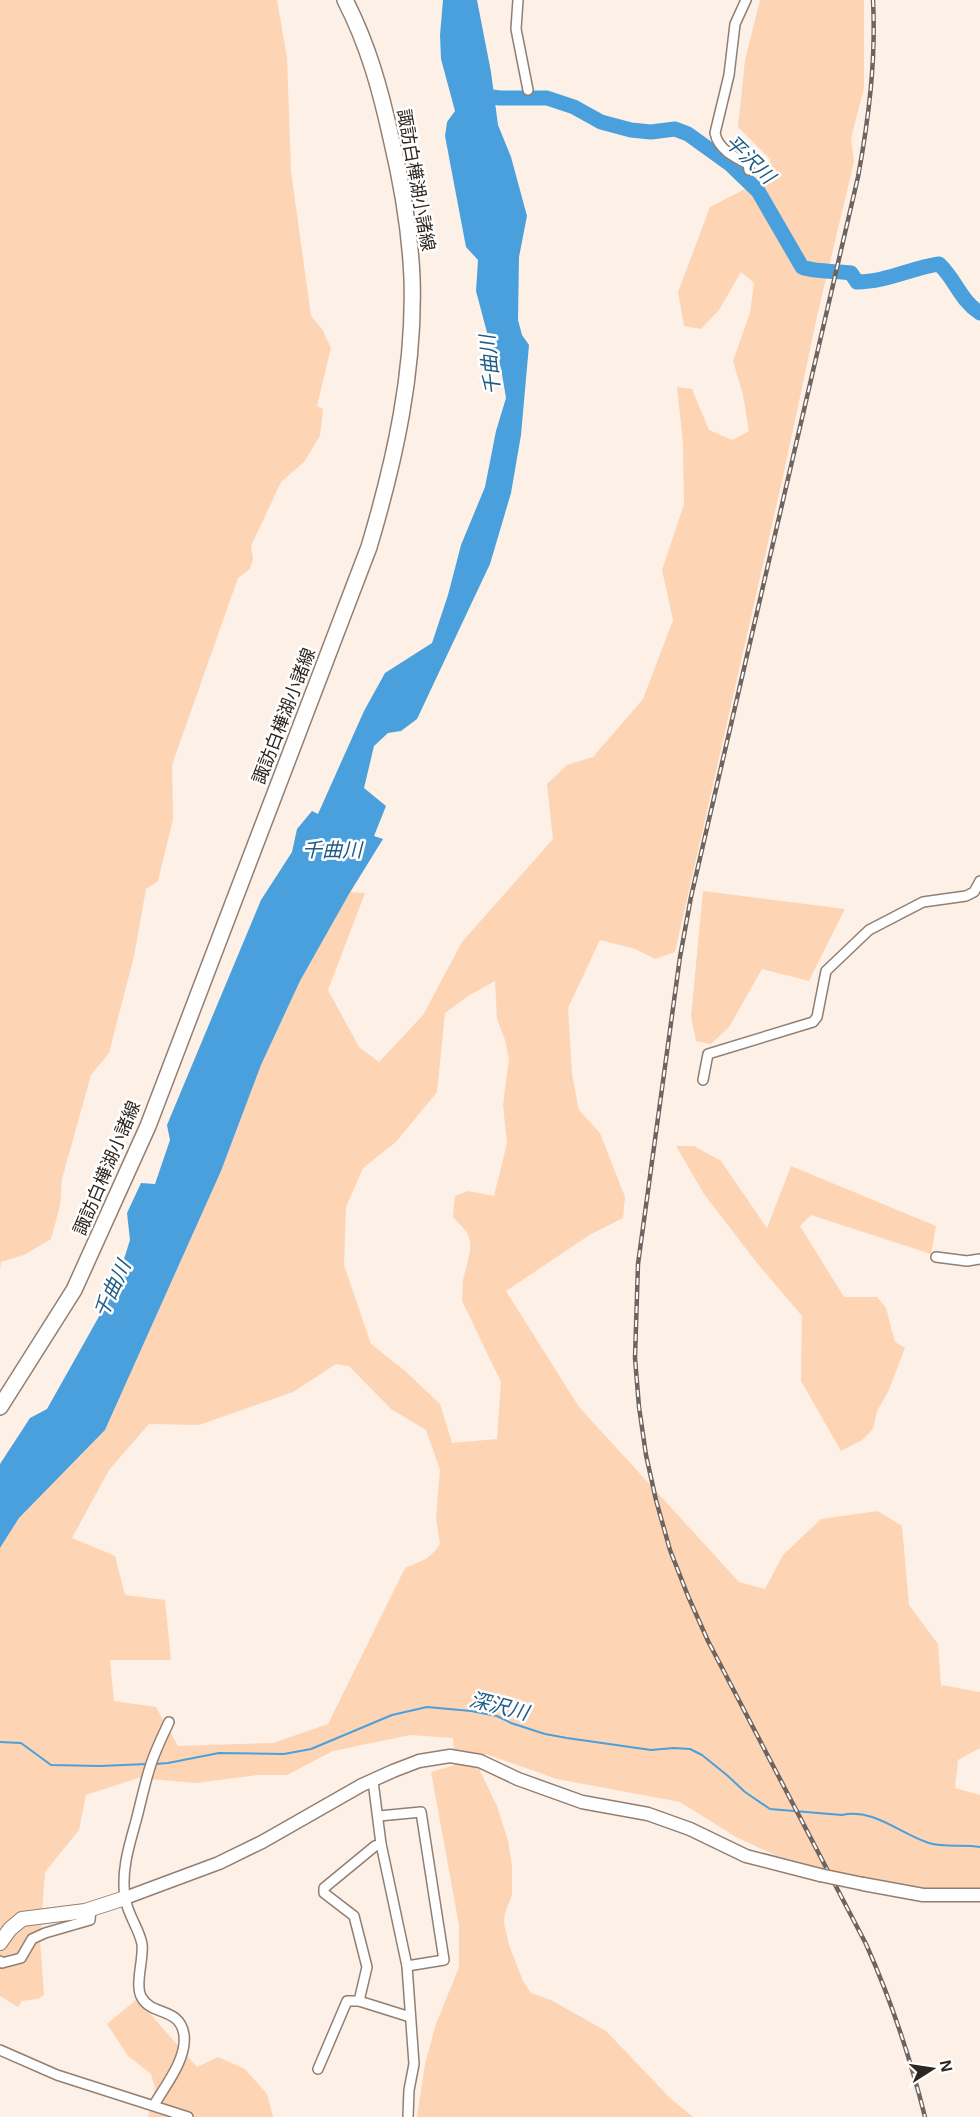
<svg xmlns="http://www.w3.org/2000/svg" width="980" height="2117" viewBox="0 0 980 2117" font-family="Helvetica,'Noto Sans JP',sans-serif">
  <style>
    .green { fill: #fdd5b5; fill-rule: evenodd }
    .water { fill: #4aa0dc }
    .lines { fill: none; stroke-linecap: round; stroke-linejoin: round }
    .stream { stroke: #4aa0dc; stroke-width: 2 }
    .river { stroke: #4aa0dc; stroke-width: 15 }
    .minor-casing { stroke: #927f71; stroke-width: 12 }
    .tertiary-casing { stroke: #927f71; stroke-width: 15 }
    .secondary-casing { stroke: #927f71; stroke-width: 16 }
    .primary-casing { stroke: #927f71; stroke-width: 18 }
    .minor { stroke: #fff; stroke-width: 9 }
    .tertiary { stroke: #fff; stroke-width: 12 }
    .secondary { stroke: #fff; stroke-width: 14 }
    .primary { stroke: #fff; stroke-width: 15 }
    .rail-casing { stroke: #6f655e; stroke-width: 4.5 }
    .rail { stroke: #fff; stroke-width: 2; stroke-dasharray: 7; stroke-linecap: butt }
    .tertiary-bridge-casing { stroke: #927f71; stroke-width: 15; stroke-linecap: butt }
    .tertiary-bridge { stroke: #fff; stroke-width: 12 }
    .labels { text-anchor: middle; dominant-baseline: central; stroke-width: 5; stroke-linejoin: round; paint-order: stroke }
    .street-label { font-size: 18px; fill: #2e2620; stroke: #fff }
    .water-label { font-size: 20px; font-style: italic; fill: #1e5b85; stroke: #fff }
  </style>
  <rect width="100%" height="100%" fill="#fdf0e6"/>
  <g class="green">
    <path d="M0,0H277L287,58L291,171L311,316L322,329L331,348L317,406L323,409L320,436L304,462L281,482L251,546L253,559L250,569L238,578L172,765L173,819L158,881L146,889L134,956L109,1053L91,1075L62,1179L60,1206L51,1239L24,1255L1,1262L0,1271Z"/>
    <path d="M760,0H864V88L851,138L854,162L818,312L784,472L675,952L655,959L635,949L600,940L568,1008L572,1074L579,1110L600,1133L625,1197L623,1218L591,1234L506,1291L579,1407L739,1582L765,1589L783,1555L821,1519L878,1511L902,1526L909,1605L938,1644L941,1685L980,1692V1748L958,1760L955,1788L980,1795V1890H924L862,1879L775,1855L736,1837L680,1802L557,1779L486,1754L480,1771L497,1806L508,1841L512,1866V1895L505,1913L504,1923L509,1945L523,1981L531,1993L551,2000L606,2031L670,2098L693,2117H417L425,2064L436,2024L459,1967V1925L431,1772L455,1765L453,1738L410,1735L333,1751L287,1775H257L196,1783L138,1778L86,1795L79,1830L45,1872L40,1940L44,1995L38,1999L22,2001L18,2007L0,1996V1548L19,1518L105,1430L221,1171L261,1065L300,981L350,892L365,893L328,990L359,1047L379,1062L423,1015L462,942L553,839L547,784L567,765L593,757L643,699L673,620L662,570L684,504L683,443L677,387L692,389L709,430L732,440L749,431L743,395L733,361L750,313L754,283L741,272L719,310L701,329L684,326L678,292L710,207L745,189L771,160L738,127L745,60ZM495,981L497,1019L505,1040L509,1059L503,1105L507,1143L494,1196L468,1191L455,1196L453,1217L467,1232L470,1241V1252L463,1280L462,1301L501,1382L497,1439L452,1443L440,1404L404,1370L371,1344L344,1265L346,1207L363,1168L396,1142L437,1092L445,1013L468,996ZM336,1364L349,1366L391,1409L426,1430L440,1470L436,1518L440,1544L436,1550L426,1559L405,1568L328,1724L273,1743L178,1746L156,1707L114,1701L110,1660H171L165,1600L125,1595L115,1556L72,1538L109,1470L149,1424L199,1425L293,1392Z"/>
    <path d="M703,891L845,909L809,981L762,969L729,1027L711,1044L696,1041L691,1017Z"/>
    <path d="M676,1146H694L721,1161L767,1228L791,1166L936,1226L931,1254L811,1215L800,1226L844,1297H877L886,1308L895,1342L905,1348L888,1392L877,1411L873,1429L862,1440L841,1451L801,1381L802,1316L757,1263L704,1194Z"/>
    <path d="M137,1999L197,2067L218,2057L245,2069L267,2094L273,2117H148L155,2088L151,2074L128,2056L107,2024Z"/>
  </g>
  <path class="water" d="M443,0H477L491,72L498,125L511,157L527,216L519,257L518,320L522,335L529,345L521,435L511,493L490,564L417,719L401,731L388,733L374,746L364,788L386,806L374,836L383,839L349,894L300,981L261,1065L221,1171L105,1430L19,1518L0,1548V1464L30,1418L47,1409L115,1288L130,1240L127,1213L141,1183L155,1184L170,1140L167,1125L261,900L292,852L297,829L312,811L318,814L364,711L385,673L432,643L448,595L461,545L485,487L496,431L506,398L501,368L489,340L476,291L478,260L466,247L445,136L447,122L455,111L441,59L440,35Z"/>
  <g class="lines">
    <g class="stream">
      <path d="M0,1742L21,1743L51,1765L100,1766L147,1764"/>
      <path d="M155,1764L168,1763L219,1753L284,1754L311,1749L392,1715L427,1707L471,1711L497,1716L511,1723L545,1734L567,1738L651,1750L674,1748L690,1749L702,1755L728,1776L745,1792L770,1809L842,1815C874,1808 900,1834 929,1843C945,1848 963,1844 980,1847"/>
    </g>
    <path class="river" d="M476,95L500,98H547L574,107L601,122L631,130L651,132L675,129L688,134L731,165L758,191L802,267C814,272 837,271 851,273L857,282C886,282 911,268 939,264C956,280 960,300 980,313"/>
    <defs>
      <g id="minor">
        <path d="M518,0L516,29L528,90"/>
        <path d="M746,0L735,24L729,75L715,133C718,149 734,157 748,164L749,170"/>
        <path d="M703,1080L708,1054L813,1022L817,1017L826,971L869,930L923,902L966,896L974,892L980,881"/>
        <path d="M936,1257L967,1261L980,1259"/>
        <path d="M373,1781L381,1844L407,1966L414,2064L409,2090L408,2117"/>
        <path d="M379,1816L421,1812L444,1960L407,1966"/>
        <path d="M381,1844L375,1846L324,1888V1893L354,1916L367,1967L359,2001L410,2017"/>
        <path d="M0,1961L2,1963L21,1958L32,1939L45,1933L90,1920L91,1909"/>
        <path d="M0,2050L57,2075L188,2117"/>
        <path d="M318,2069L347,2001H359"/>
        <path d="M154,2105C165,2086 187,2059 184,2035C180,2007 152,2016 142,1998C134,1986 144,1959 142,1944C139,1928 127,1914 125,1897C121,1871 129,1846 136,1821C141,1802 145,1782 151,1764C156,1749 163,1735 169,1722"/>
      </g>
      <g id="tertiary">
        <path d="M863,1884L923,1895H980"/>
        <path d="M125,1898L219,1863L262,1842L362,1785L393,1771L419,1761L450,1756L480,1761L518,1779L582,1802L648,1814L690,1829L746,1856L820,1875"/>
      </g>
      <path id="secondary" d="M0,1943L10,1929L22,1919L85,1911L125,1898"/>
      <path id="primary" d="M0,1407L74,1290L148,1126L369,547C395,460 415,370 412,278C410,231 402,184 391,138C380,88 368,45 345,0"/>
    </defs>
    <use href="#minor" class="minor-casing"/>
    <use href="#tertiary" class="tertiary-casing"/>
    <use href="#secondary" class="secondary-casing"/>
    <use href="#primary" class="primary-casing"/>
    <use href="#minor" class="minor"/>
    <use href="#tertiary" class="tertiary"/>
    <use href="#secondary" class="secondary"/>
    <use href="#primary" class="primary"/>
    <defs>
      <path id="rail" d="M873,0C876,60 869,117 858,177L691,897L680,957L638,1264L635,1358L639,1407L646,1455L656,1500L670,1550L688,1596L708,1641L866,1944C891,2000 910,2057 925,2117"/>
    </defs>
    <use href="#rail" class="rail-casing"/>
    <use href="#rail" class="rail"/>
    <defs>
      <path id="tertiary-bridge" d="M820,1875L863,1884"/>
    </defs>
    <use href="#tertiary-bridge" class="tertiary-bridge-casing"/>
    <use href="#tertiary-bridge" class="tertiary-bridge"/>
  </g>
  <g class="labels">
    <g class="street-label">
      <text transform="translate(416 180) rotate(80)">諏訪白樺湖小諸線</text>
      <text transform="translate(284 716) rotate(-69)">諏訪白樺湖小諸線</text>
      <text transform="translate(107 1168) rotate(-67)">諏訪白樺湖小諸線</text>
    </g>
    <g class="water-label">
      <text transform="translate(750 159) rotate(44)">平沢川</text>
      <text transform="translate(490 365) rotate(-96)">千曲川</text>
      <text x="332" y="850">千曲川</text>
      <text transform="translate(112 1289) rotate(-65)">千曲川</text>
      <text transform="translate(499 1706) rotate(14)">深沢川</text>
    </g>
  </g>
  <g transform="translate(932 2069) rotate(78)" stroke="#ffffff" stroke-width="4.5" paint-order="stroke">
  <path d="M0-4.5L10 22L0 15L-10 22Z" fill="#2e2620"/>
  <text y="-9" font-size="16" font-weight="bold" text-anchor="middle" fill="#2e2620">N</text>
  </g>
</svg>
